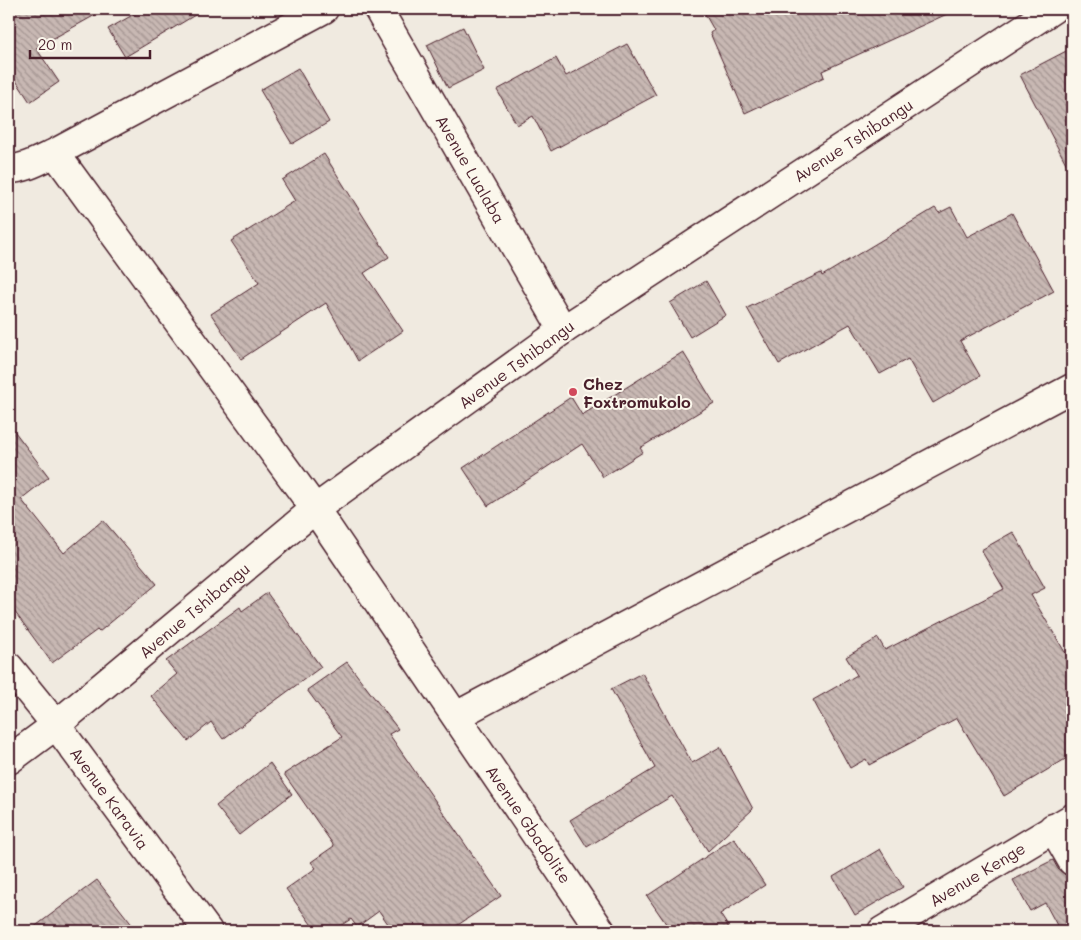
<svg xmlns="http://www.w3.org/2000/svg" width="1081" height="940" viewBox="0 0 1081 940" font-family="Mali,sans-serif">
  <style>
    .building { fill: url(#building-back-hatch); stroke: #4a1f2b }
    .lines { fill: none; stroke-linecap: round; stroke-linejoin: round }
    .minor-casing { stroke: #4a1f2b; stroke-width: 31 }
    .minor { stroke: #fbf7ec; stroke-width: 28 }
    .poi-dot { fill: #d1495b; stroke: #fbf7ec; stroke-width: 2 }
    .labels { text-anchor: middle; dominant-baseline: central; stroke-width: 4; stroke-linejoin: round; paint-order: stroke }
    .street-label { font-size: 16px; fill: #4a1f2b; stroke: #fbf7ec }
    .poi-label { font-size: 16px; font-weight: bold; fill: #4a1f2b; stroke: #fbf7ec; text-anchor: start }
  </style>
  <defs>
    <pattern id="building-back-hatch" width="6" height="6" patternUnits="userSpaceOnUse" patternTransform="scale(1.25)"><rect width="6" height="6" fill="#c8b8b3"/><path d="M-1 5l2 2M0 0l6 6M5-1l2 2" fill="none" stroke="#a49592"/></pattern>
  </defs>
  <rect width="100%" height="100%" fill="#f0eae0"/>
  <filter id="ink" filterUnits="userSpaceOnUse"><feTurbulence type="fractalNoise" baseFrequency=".02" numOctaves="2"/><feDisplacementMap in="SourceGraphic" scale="10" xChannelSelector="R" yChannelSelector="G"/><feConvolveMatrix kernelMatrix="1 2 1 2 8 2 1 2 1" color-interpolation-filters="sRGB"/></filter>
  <g filter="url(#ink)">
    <g class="building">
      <path d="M9,9H106L36,48L59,82L30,102L9,70Z"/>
      <path d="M143,9H205L125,57L108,29Z"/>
      <path d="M702,9H958L822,71L824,77L761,107L760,106L745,113L710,33L714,30Z"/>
      <path d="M463,27L484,70L448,88L427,45Z"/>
      <path d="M627,44L656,95L551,151L533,116L517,125L497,90L556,58L566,76Z"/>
      <path d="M1072,48V175L1020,75Z"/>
      <path d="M298,68L329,122L292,144L260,90Z"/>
      <path d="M324,154L389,257L364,273L403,331L358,361L326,303L241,359L211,314L259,283L231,241L295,201L282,180Z"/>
      <path d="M951,207L967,237L1012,213L1054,291L960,341L980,376L933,403L908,359L880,374L850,324L779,364L747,308L821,273L822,276L935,208L939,213Z"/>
      <path d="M706,281L726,315L690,337L670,303Z"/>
      <path d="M683,352L714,403L640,448L643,452L603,477L582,444L488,506L463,468L571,397L582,415Z"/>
      <path d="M9,424L49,477L21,499L64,553L103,520L157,584L99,632L97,630L52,663L9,604Z"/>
      <path d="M1013,532L1045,588L1031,595L1072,664V755L1004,796L957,718L869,765L866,759L850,768L813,700L857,675L846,657L878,638L885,650L1004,589L981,550Z"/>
      <path d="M267,593L321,667L223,739L211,722L188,741L151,696L177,674L166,661L240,607L242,611Z"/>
      <path d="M347,662L398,729L389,734L501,896L449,931H393L379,911L357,927L351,919L332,931H316L286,889L316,868L311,862L334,846L284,774L342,737L307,690Z"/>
      <path d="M642,673L692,763L720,747L753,809L708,851L672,796L587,847L570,820L655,768L611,689Z"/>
      <path d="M270,763L292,794L239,835L216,806Z"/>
      <path d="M734,838L765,885L720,914L731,931H671L647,896Z"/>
      <path d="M880,849L903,887L855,915L833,877Z"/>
      <path d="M1053,860L1058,869L1064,874L1072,877V931H1060L1045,903L1030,911L1013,880Z"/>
      <path d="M97,880L137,931H29Z"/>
    </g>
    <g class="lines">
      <defs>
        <g id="minor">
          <path d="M378,9L563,330"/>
          <path d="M55,153L315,509L601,931"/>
          <path d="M9,169C25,169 40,160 55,153L324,9"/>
          <path d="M9,667L56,725L208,931"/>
          <path d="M456,716L1072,388"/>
          <path d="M9,760L56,725L315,509L563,330L1053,9"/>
          <path d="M1053,828L1072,861"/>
          <path d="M882,931L1072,818"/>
        </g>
      </defs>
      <use href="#minor" class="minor-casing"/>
      <use href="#minor" class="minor"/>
    </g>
  </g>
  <circle class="poi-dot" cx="573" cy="392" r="5"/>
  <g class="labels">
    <g class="street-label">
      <text transform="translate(853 140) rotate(-33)">Avenue Tshibangu</text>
      <text transform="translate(471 169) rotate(60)">Avenue Lualaba</text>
      <text transform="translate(516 364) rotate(-36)">Avenue Tshibangu</text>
      <text transform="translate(194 610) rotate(-40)">Avenue Tshibangu</text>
      <text transform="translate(110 798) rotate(54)">Avenue Karavia</text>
      <text transform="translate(529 824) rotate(56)">Avenue Gbadolite</text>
      <text transform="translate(977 874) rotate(-31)">Avenue Kenge</text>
    </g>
    <g class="poi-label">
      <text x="583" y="383">Chez<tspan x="583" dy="18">Foxtromukolo</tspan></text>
    </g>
  </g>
  <rect width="1081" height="940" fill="none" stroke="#fbf7ec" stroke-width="30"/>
  <rect x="15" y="15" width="1051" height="910" fill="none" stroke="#4a1f2b" stroke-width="2" filter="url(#ink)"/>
  <path d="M30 50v8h120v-8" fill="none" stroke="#4a1f2b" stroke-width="2.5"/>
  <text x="38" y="50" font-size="15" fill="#4a1f2b" stroke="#fbf7ec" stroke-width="4" paint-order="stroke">20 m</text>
</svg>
